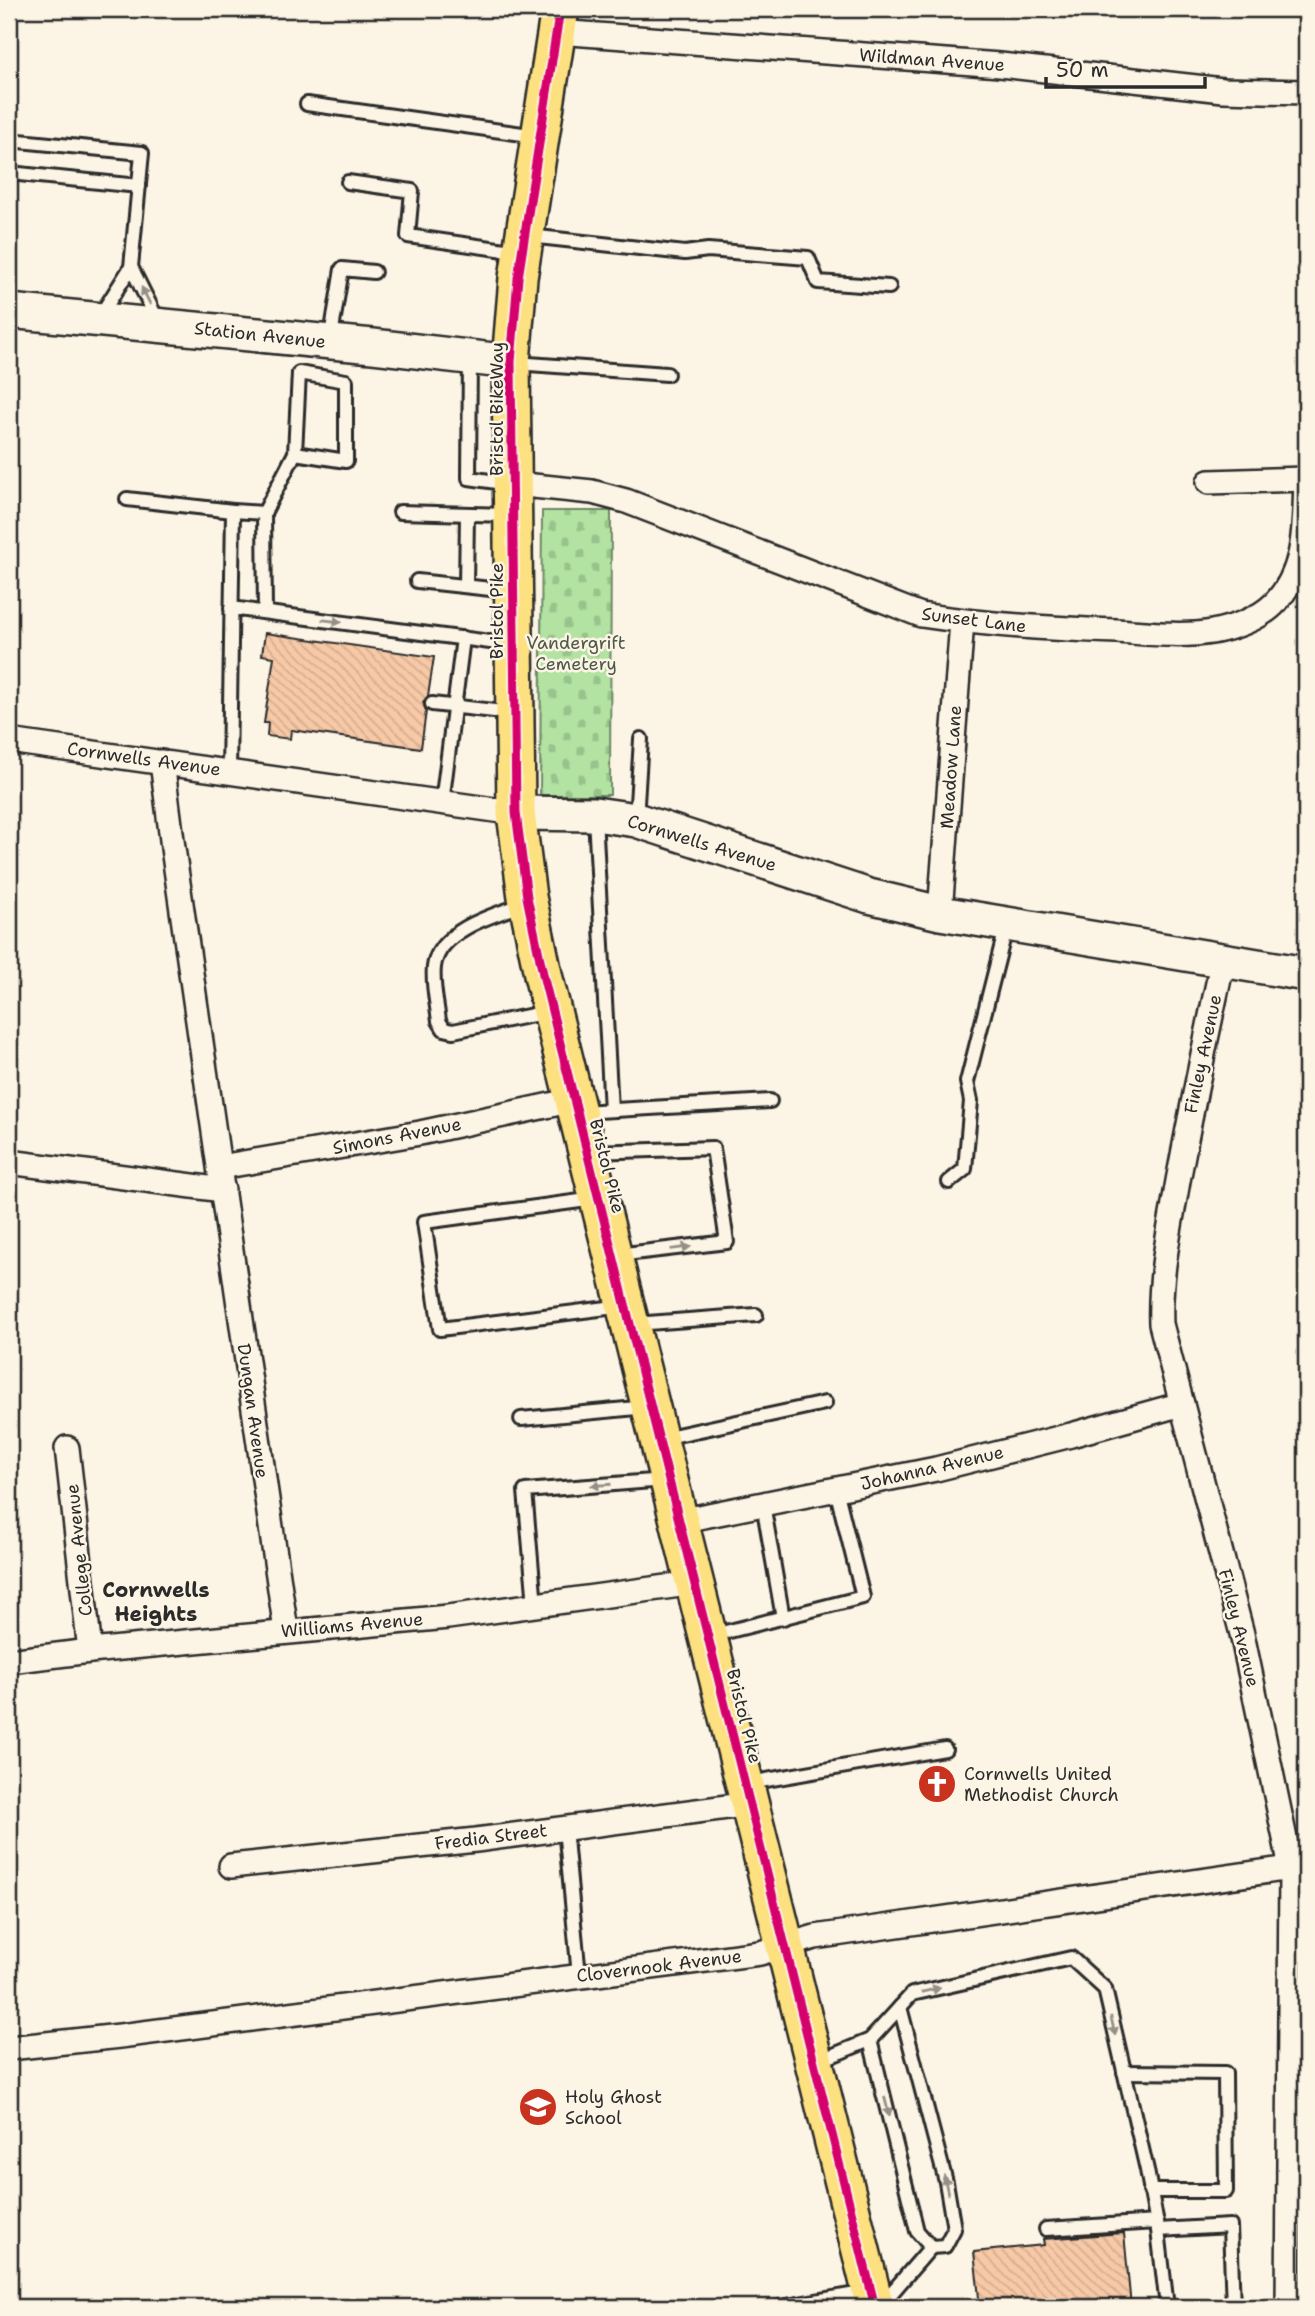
<svg xmlns="http://www.w3.org/2000/svg" width="1315" height="2316" viewBox="0 0 1315 2316" font-family="'Shantell Sans',sans-serif">
  <style>
    .cemetery { fill: url(#cemetery-stones); stroke: #6e8766; stroke-width: 2 }
    .building { fill: url(#building-back-hatch); stroke: #2b2b2b; stroke-width: 2 }
    .lines { fill: none; stroke-linecap: round; stroke-linejoin: round }
    .lane-casing { stroke: #2b2b2b; stroke-width: 18 }
    .street-casing { stroke: #2b2b2b; stroke-width: 28 }
    .secondary-casing { stroke: #2b2b2b; stroke-width: 38 }
    .primary-casing { stroke: #2b2b2b; stroke-width: 42 }
    .lane { stroke: #fcf5e5; stroke-width: 12 }
    .street { stroke: #fcf5e5; stroke-width: 23 }
    .secondary { stroke: #fcf5e5; stroke-width: 33 }
    .primary { stroke: #fde080; stroke-width: 37 }
    .cycleway-casing { stroke: #fcf5e5; stroke-width: 13 }
    .cycleway { stroke: #d6006c; stroke-width: 9 }
    .oneway { fill: #949088 }
    .labels { text-anchor: middle; dominant-baseline: central; stroke-width: 5; stroke-linejoin: round; paint-order: stroke }
    .street-label { font-size: 18px; fill: #2b2b2b; stroke: #fcf5e5 }
    .park-label { font-size: 18px; fill: #4d5949; stroke: #fcf5e5 }
    .poi-label { font-size: 18px; fill: #2b2b2b; stroke: #fcf5e5; text-anchor: start }
    .quarter-label { font-size: 21px; font-weight: bold; fill: #2b2b2b; stroke: #fcf5e5 }
  </style>
  <defs>
    <pattern id="cemetery-stones" width="16" height="16" patternUnits="userSpaceOnUse" patternTransform="scale(1.75)"><rect width="16" height="16" fill="#b2e3a2"/><path d="M2 7V4a2 2 0 0 1 4 0v3zM10 15v-3a2 2 0 0 1 4 0v3z" fill="#99c38c"/></pattern>
    <pattern id="building-back-hatch" width="6" height="6" patternUnits="userSpaceOnUse" patternTransform="scale(1.75)"><rect width="6" height="6" fill="#f7c9a6"/><path d="M-1 5l2 2M0 0l6 6M5-1l2 2" fill="none" stroke="#d4ad8f"/></pattern>
  </defs>
  <rect width="100%" height="100%" fill="#fcf5e5"/>
  <filter id="ink" filterUnits="userSpaceOnUse"><feTurbulence type="fractalNoise" baseFrequency=".0143" numOctaves="2"/><feDisplacementMap in="SourceGraphic" scale="14" xChannelSelector="R" yChannelSelector="G"/><feConvolveMatrix kernelMatrix="1 2 1 2 8 2 1 2 1" color-interpolation-filters="sRGB"/></filter>
  <g filter="url(#ink)">
    <path class="cemetery" d="M542,511H611L610,795H540Z"/>
    <g class="building">
      <path d="M265,633L434,657L428,696L423,702L426,711L421,748L291,730L290,739L267,736L268,723H264L274,657L262,655Z"/>
      <path d="M1124,2233L1131,2307H980L974,2252L1044,2245L1043,2239Z"/>
    </g>
    <g class="lines">
      <defs>
        <g id="lane">
          <path d="M307,104L537,136"/>
          <path d="M9,140L142,153L131,267L100,316"/>
          <path d="M9,173L139,186"/>
          <path d="M348,182L412,191L408,236L519,252"/>
          <path d="M529,236L685,253L708,250L808,258L818,282L889,287"/>
          <path d="M131,267L159,323"/>
          <path d="M330,342L342,269L374,272"/>
          <path d="M470,359L469,478L510,484"/>
          <path d="M515,363L667,374"/>
          <path d="M127,499L233,511L229,772"/>
          <path d="M233,511L264,513L265,612"/>
          <path d="M400,512L508,515"/>
          <path d="M264,513L295,453L346,461V381L299,373L295,453"/>
          <path d="M417,581L509,591"/>
          <path d="M466,586L467,514"/>
          <path d="M231,608L513,645"/>
          <path d="M432,704L512,713"/>
          <path d="M442,803L463,638"/>
          <path d="M595,817L611,1110"/>
          <path d="M636,820L641,739"/>
          <path d="M525,904C496,914 438,930 434,967C432,984 437,1004 439,1021L444,1029L453,1031L548,1012"/>
          <path d="M581,1112L770,1101"/>
          <path d="M591,1152L713,1148L727,1242L617,1255"/>
          <path d="M949,1182L965,1169L971,1101L967,1082L1007,924"/>
          <path d="M595,1199L424,1222L440,1329L623,1306"/>
          <path d="M634,1324L756,1315"/>
          <path d="M521,1419L647,1407"/>
          <path d="M663,1438L825,1403"/>
          <path d="M763,1504L783,1618"/>
          <path d="M535,1605L525,1491L665,1480"/>
          <path d="M710,1636L863,1597L836,1489"/>
          <path d="M749,1783L945,1749"/>
          <path d="M565,1828L579,1976"/>
          <path d="M870,2040L917,2231L931,2247L945,2246L954,2229L946,2182L900,2007"/>
          <path d="M819,2061L870,2040L912,1994L1071,1958L1105,1989L1147,2170L1158,2230"/>
          <path d="M1124,2072L1225,2073L1226,2191H1150"/>
          <path d="M1046,2229L1157,2222"/>
          <path d="M881,2305L931,2247"/>
          <path d="M780,2307L868,2292"/>
          <path d="M1167,2307L1158,2230L1230,2226L1233,2307"/>
        </g>
        <g id="street">
          <path d="M557,32L1000,65L1223,90L1306,92"/>
          <path d="M1209,482L1306,479"/>
          <path d="M514,484L592,492L626,501L921,615C986,625 1051,629 1117,631C1148,633 1181,637 1212,632C1233,628 1259,619 1274,604C1308,569 1304,522 1306,479"/>
          <path d="M9,741L516,813"/>
          <path d="M162,762L173,848L286,1631"/>
          <path d="M940,913L962,621"/>
          <path d="M1223,960C1207,1033 1192,1107 1178,1181C1170,1228 1159,1275 1161,1324L1242,1634L1291,1867L1288,2307"/>
          <path d="M9,1162L223,1190"/>
          <path d="M220,1167L420,1133L574,1100"/>
          <path d="M67,1448L90,1651"/>
          <path d="M679,1521L936,1469L1071,1435L1182,1404"/>
          <path d="M9,1661L90,1651L448,1617L695,1583"/>
          <path d="M231,1866L476,1840L750,1804"/>
          <path d="M9,2048L120,2036L760,1953L815,1937L1304,1866"/>
        </g>
        <g id="secondary">
          <path d="M9,311L373,346L511,362"/>
          <path d="M516,813L595,814L636,820L869,896L940,913L1306,974"/>
        </g>
        <path id="primary" d="M560,9L518,278L511,362L516,813L527,897L544,979L875,2307"/>
      </defs>
      <use href="#lane" class="lane-casing"/>
      <use href="#street" class="street-casing"/>
      <use href="#secondary" class="secondary-casing"/>
      <use href="#primary" class="primary-casing"/>
      <use href="#lane" class="lane"/>
      <use href="#street" class="street"/>
      <use href="#secondary" class="secondary"/>
      <use href="#primary" class="primary"/>
      <defs>
        <path id="cycleway" d="M560,9L518,278L511,362L516,813L527,897L544,979L875,2307"/>
      </defs>
      <use href="#cycleway" class="cycleway-casing"/>
      <use href="#cycleway" class="cycleway"/>
    </g>
    <defs><path id="oneway-solid" d="M-6-.8H1V-3.2L6.5 0L1 3.2V.8H-6Z" transform="scale(1.75)"/></defs>
    <g class="oneway">
      <use href="#oneway-solid" transform="translate(146 296) rotate(-117)"/>
      <use href="#oneway-solid" transform="translate(332 621) rotate(7)"/>
      <use href="#oneway-solid" transform="translate(681 1248) rotate(-7)"/>
      <use href="#oneway-solid" transform="translate(601 1485) rotate(176)"/>
      <use href="#oneway-solid" transform="translate(931 1990) rotate(-13)"/>
      <use href="#oneway-solid" transform="translate(1113 2026) rotate(77)"/>
      <use href="#oneway-solid" transform="translate(887 2107) rotate(76)"/>
      <use href="#oneway-solid" transform="translate(946 2185) rotate(-102)"/>
    </g>
  </g>
  <defs>
    <symbol id="church-disc" viewBox="-11 -11 22 22"><circle r="9.5" fill="#c8321e" stroke="#fcf5e5"/><path d="M-1.2-6h2.4v3.5h3.3v2.4h-3.3V6h-2.4V-.1h-3.3v-2.4h3.3Z" fill="#fff"/></symbol>
    <symbol id="school-disc" viewBox="-11 -11 22 22"><circle r="9.5" fill="#c8321e" stroke="#fcf5e5"/><path d="M0-5L7-2L0 1L-7-2ZM-4 1L0 2.5L4 1V4Q0 6-4 4Z" fill="#fff"/></symbol>
  </defs>
  <g fill-rule="evenodd">
    <use href="#church-disc" x="915" y="1762" width="44" height="44"/>
    <use href="#school-disc" x="516" y="2085" width="44" height="44"/>
  </g>
  <g class="labels">
    <g class="street-label">
      <text transform="translate(932 60) rotate(4)">Wildman Avenue</text>
      <text transform="translate(260 335) rotate(6)">Station Avenue</text>
      <text transform="translate(497 409) rotate(-90)">Bristol BikeWay</text>
      <text transform="translate(497 611) rotate(-90)">Bristol Pike</text>
      <text transform="translate(974 620) rotate(7)">Sunset Lane</text>
      <text transform="translate(144 759) rotate(8)">Cornwells Avenue</text>
      <text transform="translate(951 767) rotate(-86)">Meadow Lane</text>
      <text transform="translate(702 843) rotate(17)">Cornwells Avenue</text>
      <text transform="translate(1203 1054) rotate(-78)">Finley Avenue</text>
      <text transform="translate(397 1136) rotate(-11)">Simons Avenue</text>
      <text transform="translate(607 1166) rotate(76)">Bristol Pike</text>
      <text transform="translate(253 1411) rotate(82)">Dungan Avenue</text>
      <text transform="translate(932 1468) rotate(-13)">Johanna Avenue</text>
      <text transform="translate(79 1550) rotate(-96)">College Avenue</text>
      <text transform="translate(352 1625) rotate(-5)">Williams Avenue</text>
      <text transform="translate(1239 1628) rotate(76)">Finley Avenue</text>
      <text transform="translate(744 1716) rotate(76)">Bristol Pike</text>
      <text transform="translate(491 1837) rotate(-7)">Fredia Street</text>
      <text transform="translate(659 1966) rotate(-7)">Clovernook Avenue</text>
    </g>
    <g class="park-label">
      <text x="576" y="643">Vandergrift<tspan x="576" dy="21">Cemetery</tspan></text>
    </g>
    <g class="poi-label">
      <text x="964" y="1774">Cornwells United<tspan x="964" dy="21">Methodist Church</tspan></text>
      <text x="565" y="2097">Holy Ghost<tspan x="565" dy="21">School</tspan></text>
    </g>
    <g class="quarter-label">
      <text x="156" y="1590">Cornwells<tspan x="156" dy="24">Heights</tspan></text>
    </g>
  </g>
  <rect width="1315" height="2316" fill="none" stroke="#fcf5e5" stroke-width="35"/>
  <rect x="18" y="18" width="1280" height="2281" fill="none" stroke="#2b2b2b" stroke-width="2.5" filter="url(#ink)"/>
  <path d="M1046 77v10h159v-10" fill="none" stroke="#2b2b2b" stroke-width="3.5"/>
  <text x="1056" y="77" font-size="21" fill="#2b2b2b" stroke="#fcf5e5" stroke-width="5" paint-order="stroke">50 m</text>
</svg>
